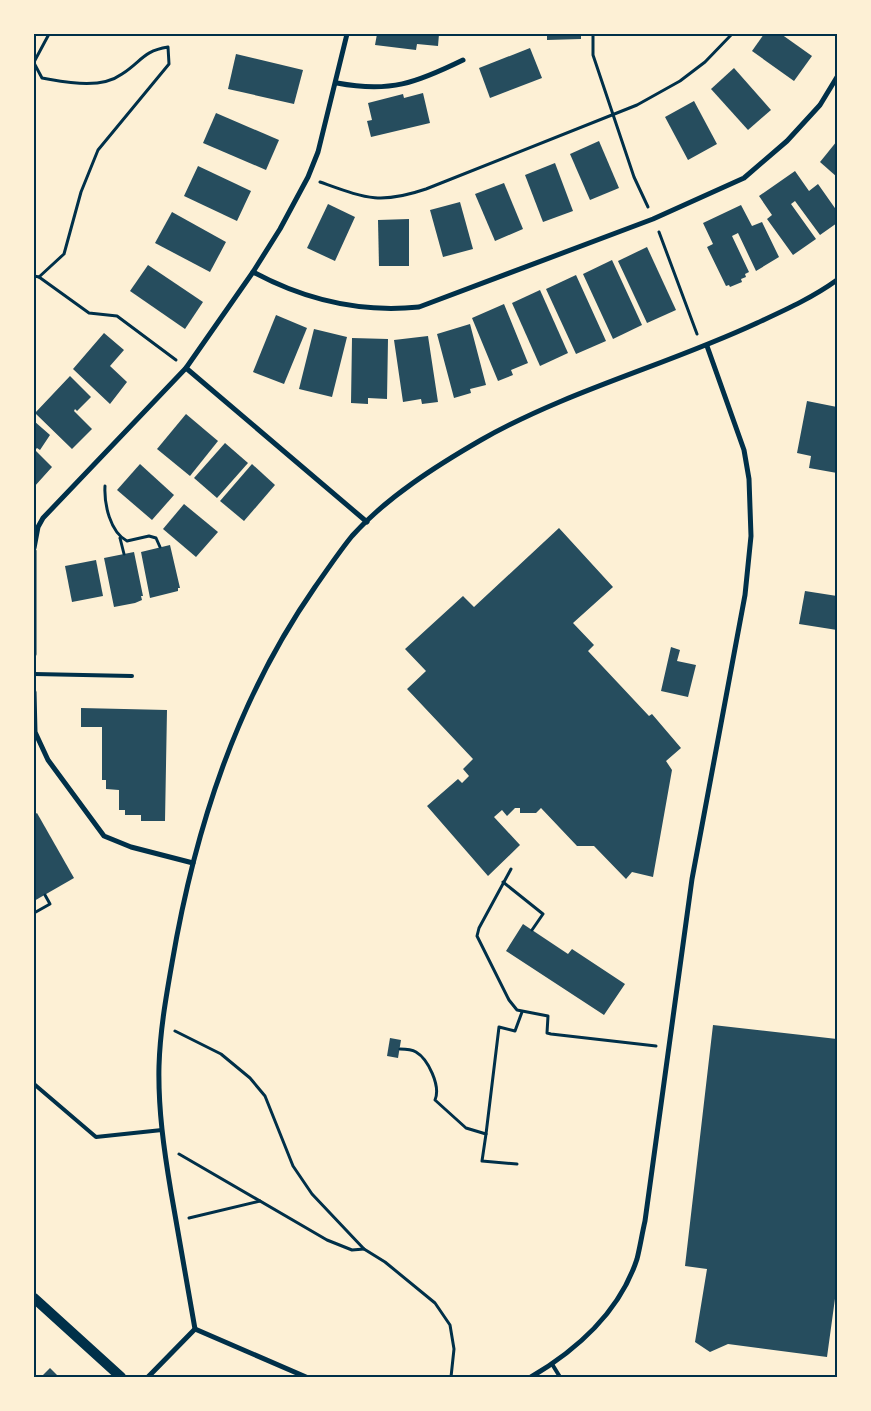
<svg xmlns="http://www.w3.org/2000/svg" width="871" height="1411" viewBox="0 0 871 1411" font-family="Helvetica,sans-serif">
  <style>
    .building { fill: #264d5e }
    .lines { fill: none; stroke-linecap: round; stroke-linejoin: round }
    .path { stroke: #003049; stroke-width: 3 }
    .service { stroke: #003049; stroke-width: 4 }
    .minor { stroke: #003049; stroke-width: 5 }
    .secondary { stroke: #003049; stroke-width: 10 }
    .neatline { fill: none; stroke: #003049; stroke-width: 2 }
  </style>
  <rect width="100%" height="100%" fill="#fdf0d5"/>
  <g class="building">
    <path d="M377,34H439L438,46L417,44L416,50L375,45Z"/>
    <path d="M547,34H581V39L547,40Z"/>
    <path d="M764,34H781L812,56L794,81L752,51Z"/>
    <path d="M530,48L542,78L490,98L479,68Z"/>
    <path d="M236,54L303,70L294,104L228,89Z"/>
    <path d="M734,68L771,110L748,130L711,89Z"/>
    <path d="M423,93L430,123L371,137L367,121L372,120L368,103L403,94L404,98Z"/>
    <path d="M694,101L717,144L688,160L665,117Z"/>
    <path d="M216,113L279,140L266,170L203,143Z"/>
    <path d="M599,141L619,188L590,200L570,154Z"/>
    <path d="M837,141V177L820,162Z"/>
    <path d="M555,163L573,211L543,222L525,175Z"/>
    <path d="M198,166L251,191L237,221L184,196Z"/>
    <path d="M795,171L809,191L818,184L837,211V223L820,235L795,201L791,204L816,239L793,255L767,219L772,215L759,196Z"/>
    <path d="M504,183L523,229L495,241L475,194Z"/>
    <path d="M460,202L473,249L443,257L430,210Z"/>
    <path d="M328,204L355,217L335,261L307,248Z"/>
    <path d="M741,205L752,226L762,222L779,257L756,271L738,233L732,236L749,272L745,274L746,277L741,279L742,282L730,287L729,285L726,286L707,247L713,244L703,223Z"/>
    <path d="M172,212L226,242L210,272L155,243Z"/>
    <path d="M409,219V266H379L378,220Z"/>
    <path d="M647,247L676,310L647,323L618,261Z"/>
    <path d="M612,260L642,325L613,339L583,274Z"/>
    <path d="M148,265L203,302L185,329L130,291Z"/>
    <path d="M576,275L606,341L576,354L546,289Z"/>
    <path d="M540,290L568,353L540,366L512,303Z"/>
    <path d="M504,304L528,363L511,370L513,375L498,381L472,318Z"/>
    <path d="M276,315L307,328L284,384L253,372Z"/>
    <path d="M470,324L486,385L470,389L471,393L454,398L437,334Z"/>
    <path d="M314,329L347,337L332,397L299,389Z"/>
    <path d="M104,333L124,350L110,366L127,382L110,404L73,369Z"/>
    <path d="M428,336L438,402L422,404L421,399L403,402L394,340Z"/>
    <path d="M352,338L388,339L387,399L368,398V404L351,403Z"/>
    <path d="M70,376L91,397L77,411L75,409L74,411L92,429L72,449L35,413Z"/>
    <path d="M807,401L837,407V473L809,468L811,456L797,453Z"/>
    <path d="M186,414L218,441L190,476L157,449Z"/>
    <path d="M34,421L50,435L40,450L37,448L35,450L52,467L34,487Z"/>
    <path d="M225,443L248,463L217,498L194,478Z"/>
    <path d="M140,464L174,495L152,520L117,490Z"/>
    <path d="M252,464L275,485L244,521L220,501Z"/>
    <path d="M184,504L218,532L196,557L163,529Z"/>
    <path d="M559,528L613,587L573,623L594,645L588,651L649,716L652,714L681,748L666,761L672,770L653,877L632,872L626,879L594,846H577L541,808L536,813H520V808H515L507,816L502,810L494,817L520,845L488,876L427,806L458,779L462,783L469,776L463,769L473,759L407,689L426,671L405,649L463,596L474,607Z"/>
    <path d="M170,545L180,588H178V591L150,598L141,552Z"/>
    <path d="M134,552L143,596H141L142,600L135,603L114,607L104,558Z"/>
    <path d="M96,560L103,596L72,602L65,566Z"/>
    <path d="M805,591L837,596V630L799,624Z"/>
    <path d="M671,647L680,650L677,661L696,665L688,697L661,691Z"/>
    <path d="M81,708L167,710L165,821H141V815H125V810H119V790L106,789V780H102V727H81Z"/>
    <path d="M37,813L74,878L34,901V815Z"/>
    <path d="M523,924L568,954L572,949L625,984L604,1015L506,951Z"/>
    <path d="M713,1025L837,1039V1284L827,1357L728,1344L710,1352L695,1342L707,1269L685,1266Z"/>
    <path d="M390,1038L401,1040L398,1058L387,1056Z"/>
    <path d="M50,1368L59,1377H41Z"/>
  </g>
  <g class="lines">
    <g class="path">
      <path d="M593,34V55L634,177L648,207"/>
      <path d="M34,62L49,34"/>
      <path d="M34,63L42,78C66,82 100,90 122,74C142,61 143,51 168,47L169,64L98,150L81,192L64,254L39,277L34,276"/>
      <path d="M320,182C365,198 379,205 426,189L637,105L680,81L705,62L732,34"/>
      <path d="M659,232L697,334"/>
      <path d="M39,277L89,313L117,316L176,360"/>
      <path d="M105,486C104,504 110,532 127,541L149,536L156,538L160,547"/>
      <path d="M120,538L124,554"/>
      <path d="M511,869L479,928L477,936L509,1000L517,1010L548,1016L547,1033L551,1034L656,1046"/>
      <path d="M503,882L543,914L532,930"/>
      <path d="M34,913L50,904L45,895"/>
      <path d="M175,1031L221,1054L250,1078L265,1096L293,1166L312,1194L364,1249L385,1262L435,1303L450,1325L454,1349L451,1377"/>
      <path d="M400,1049C405,1049 411,1049 416,1052C428,1059 441,1086 435,1100L466,1128L486,1134L499,1027L515,1031L522,1012"/>
      <path d="M486,1134L482,1161L517,1164"/>
      <path d="M179,1154L327,1240L352,1250L364,1249"/>
      <path d="M189,1218L260,1201"/>
    </g>
    <g class="service">
      <path d="M34,674L132,676"/>
      <path d="M34,1084L96,1137L162,1130"/>
      <path d="M552,1364L560,1377"/>
    </g>
    <g class="minor">
      <path d="M337,83C390,93 416,83 463,60"/>
      <path d="M253,272C305,300 360,313 419,307L653,219L744,178L787,141L820,105L837,77"/>
      <path d="M186,368L367,522"/>
      <path d="M34,548L38,527L43,518L186,368L253,272L280,229L308,177L318,152L347,34"/>
      <path d="M34,551V654"/>
      <path d="M34,692L35,732L48,760L104,836L131,847L193,863"/>
      <path d="M195,1329L306,1377"/>
      <path d="M148,1377L195,1329C187,1283 179,1238 171,1192C164,1150 158,1109 159,1066C160,1031 166,997 172,963C195,828 237,699 315,587C327,570 339,552 352,536C387,497 436,466 481,440C567,391 667,365 757,323C785,310 812,298 837,280"/>
      <path d="M531,1377C577,1350 620,1311 637,1259C640,1247 642,1234 645,1221L692,879L745,595L751,536L749,479L744,450L707,346"/>
    </g>
    <path class="secondary" d="M34,1298L121,1377"/>
  </g>
  <rect width="871" height="1411" fill="none" stroke="#fdf0d5" stroke-width="70"/>
  <rect x="35" y="35" width="801" height="1341" class="neatline"/>
</svg>
